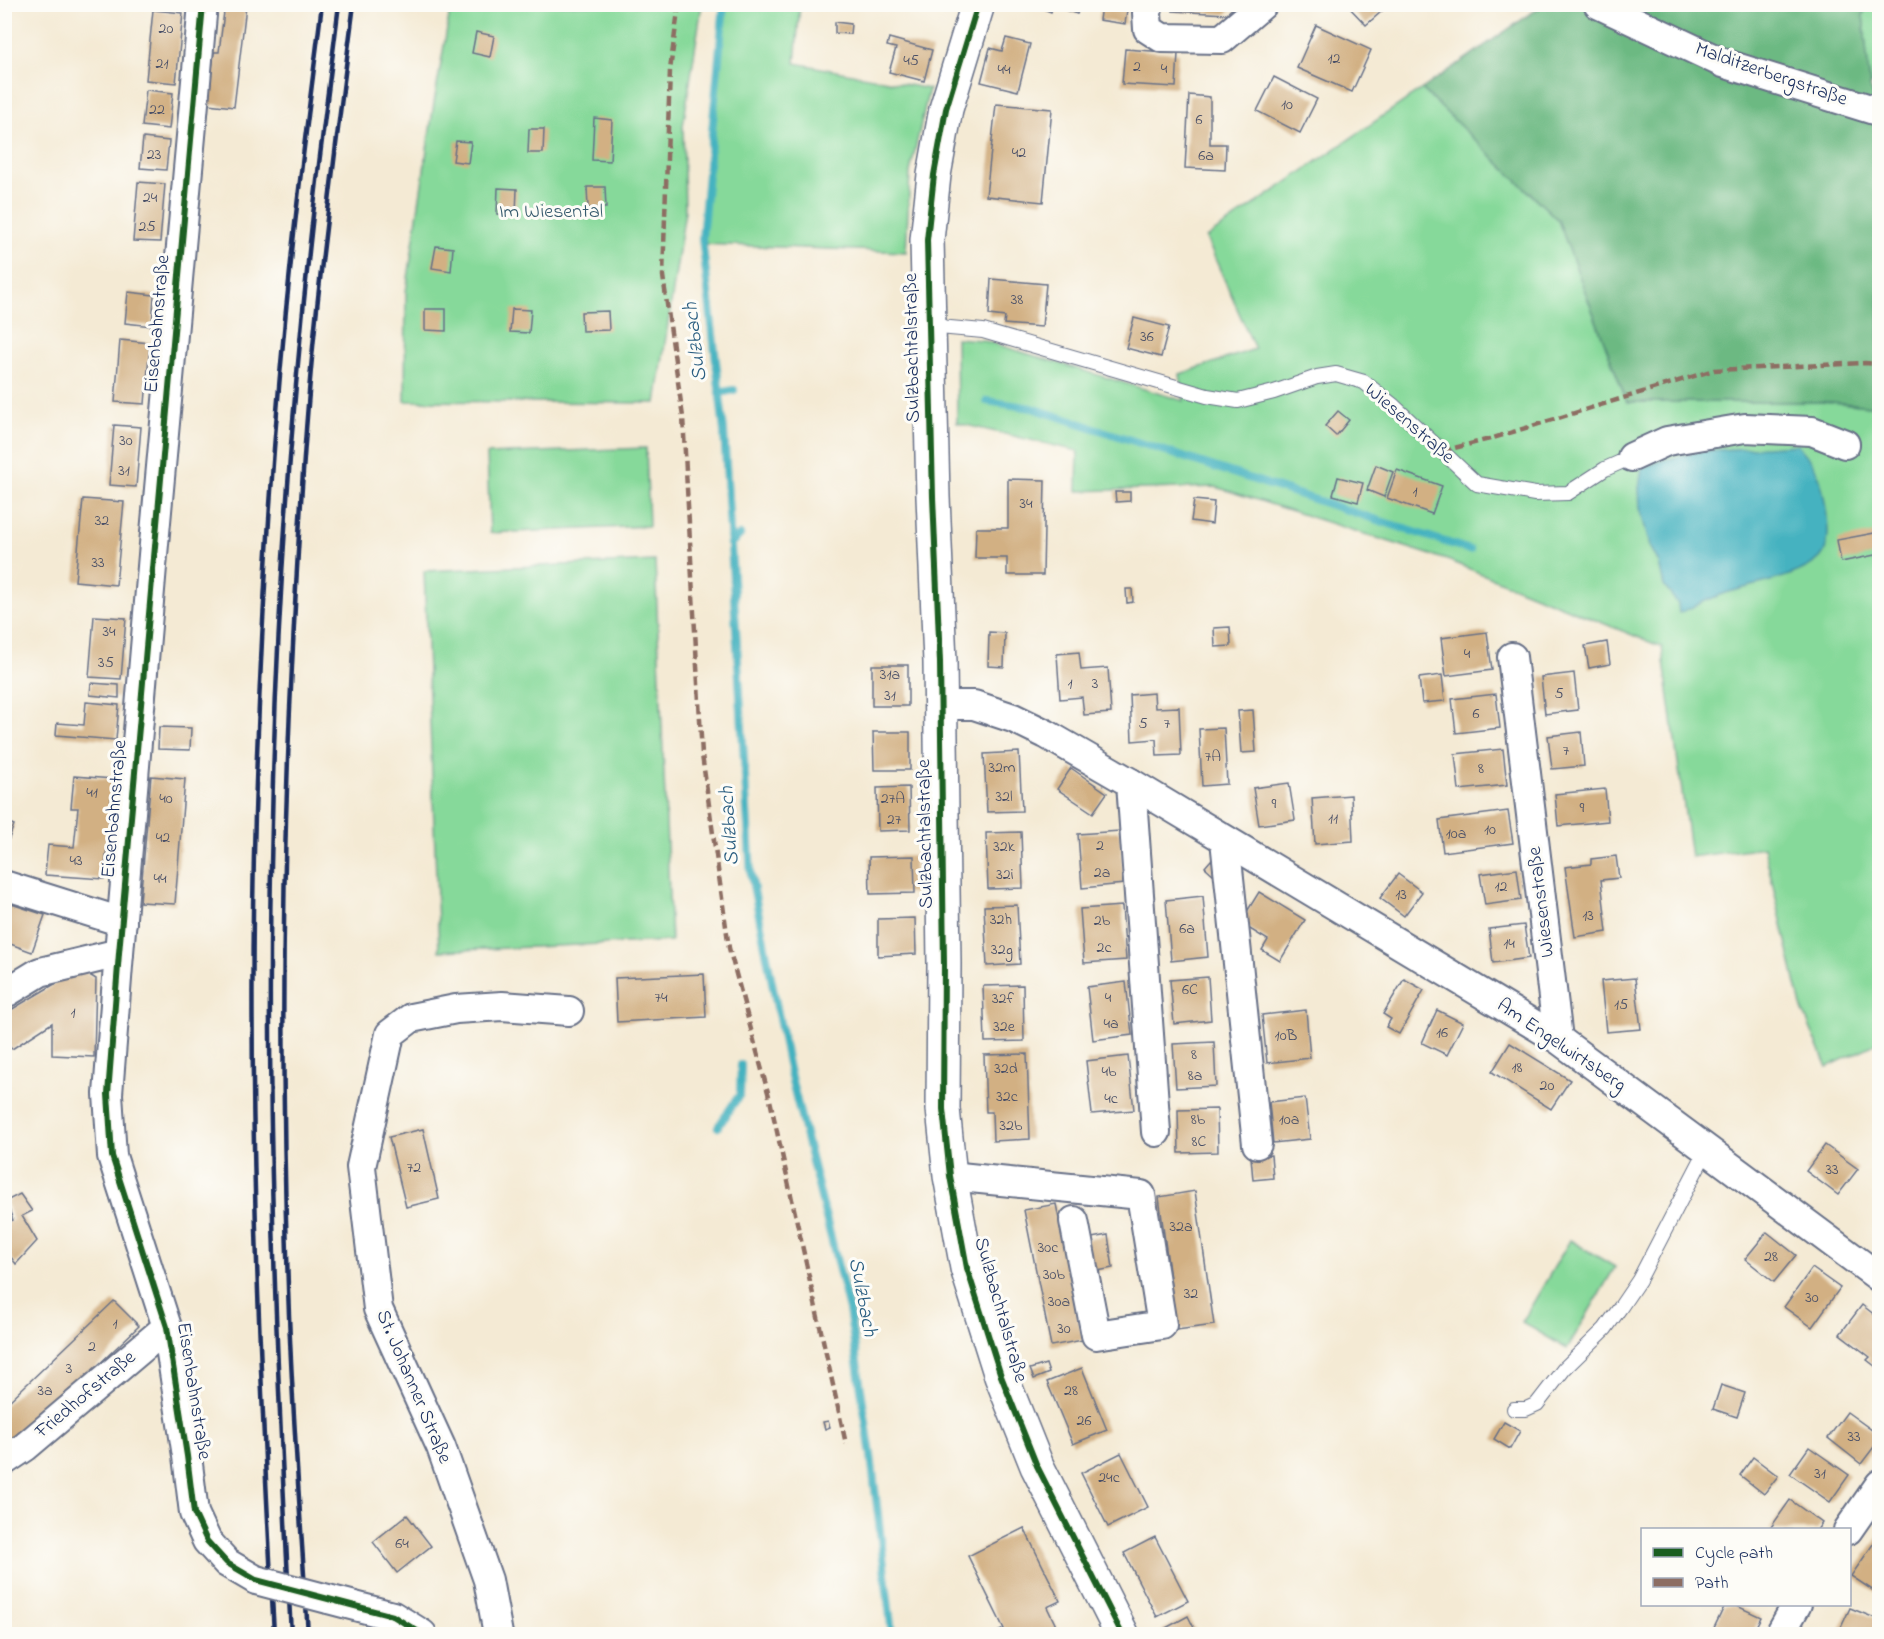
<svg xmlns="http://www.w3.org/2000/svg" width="1884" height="1639" viewBox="0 0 1884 1639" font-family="'Indie Flower',sans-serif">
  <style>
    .green { fill: #86d99a; stroke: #50847c; stroke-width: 1.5 }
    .forest { fill: #6cb982; stroke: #447470; stroke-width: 1.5 }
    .water { fill: #44b2c0; stroke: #30708f; stroke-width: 1.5 }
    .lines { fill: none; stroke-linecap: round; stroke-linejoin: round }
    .stream { stroke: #44b2c0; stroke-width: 8 }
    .building { fill: #d2b083 }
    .service-casing { stroke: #677087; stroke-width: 16 }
    .minor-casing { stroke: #677087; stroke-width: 32 }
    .secondary-casing { stroke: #677087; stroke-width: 36 }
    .service { stroke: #fff; stroke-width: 14 }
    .minor { stroke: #fff; stroke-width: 28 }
    .secondary { stroke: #fff; stroke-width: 33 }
    .rail { stroke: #1b2f5e; stroke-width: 4.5 }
    .minor-bridge-casing { stroke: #677087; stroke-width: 32; stroke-linecap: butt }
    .minor-bridge { stroke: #fff; stroke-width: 28 }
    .quiet { stroke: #8d6e63; stroke-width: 4.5; stroke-dasharray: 9 4.5; stroke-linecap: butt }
    .cycleway-casing { stroke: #fdfcf7; stroke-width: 10 }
    .cycleway { stroke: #1b5e20; stroke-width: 6 }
    .labels { text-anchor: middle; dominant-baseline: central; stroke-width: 6; stroke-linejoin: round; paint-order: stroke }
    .number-label { font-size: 16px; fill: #494f67 }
    .street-label { font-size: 20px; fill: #1b2f5e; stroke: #fdfcf7 }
    .park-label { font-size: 20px; fill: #365a6d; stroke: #fdfcf7 }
    .water-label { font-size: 21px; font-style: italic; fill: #295d80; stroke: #fdfcf7 }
  </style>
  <rect width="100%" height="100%" fill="#fdfcf7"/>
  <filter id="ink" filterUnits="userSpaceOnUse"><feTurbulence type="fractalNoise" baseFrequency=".0167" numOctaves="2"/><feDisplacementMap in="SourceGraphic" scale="12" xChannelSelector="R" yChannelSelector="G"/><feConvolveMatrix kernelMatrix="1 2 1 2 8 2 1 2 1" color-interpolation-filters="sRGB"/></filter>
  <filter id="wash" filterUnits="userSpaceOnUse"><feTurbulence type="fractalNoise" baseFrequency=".008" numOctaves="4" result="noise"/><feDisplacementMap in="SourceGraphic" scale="24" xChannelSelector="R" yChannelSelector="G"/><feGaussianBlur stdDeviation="1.35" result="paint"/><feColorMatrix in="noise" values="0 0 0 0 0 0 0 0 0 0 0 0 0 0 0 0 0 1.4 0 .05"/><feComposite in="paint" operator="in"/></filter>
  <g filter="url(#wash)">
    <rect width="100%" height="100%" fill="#f4ead4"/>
    <g class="green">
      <path d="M451,5H702L683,126L685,211L656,403L405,401L406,292L433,109Z"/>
      <path d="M727,5H800L795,63L929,89L910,172L906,252L701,244Z"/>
      <path d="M1867,5H1879V74L1870,87L1863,15Z"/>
      <path d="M1422,89L1558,220L1627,402H1832L1879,407V1042L1827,1067L1801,1006L1764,847L1691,857L1662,647L1450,561L1216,487L1077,491L1078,451L957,423L956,338L982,340L1184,401L1180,374L1255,349L1206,238Z"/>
      <path d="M646,448L649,526L490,533L487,454Z"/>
      <path d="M655,561L671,941L439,951L424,571Z"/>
      <path d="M1570,1240L1615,1267L1567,1349L1522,1322Z"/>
    </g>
    <path class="forest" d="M1543,5H1867L1863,15L1870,87L1880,111L1879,407L1832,402H1627L1558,220L1422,89Z"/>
    <path class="water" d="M1797,445C1818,465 1822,481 1826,509C1828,524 1831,546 1820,558C1801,577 1751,585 1726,593C1710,598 1695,606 1679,613L1678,604L1664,586L1659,563L1650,546L1640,508L1639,488L1642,468L1665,460L1703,451Z"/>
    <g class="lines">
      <g class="stream">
        <path d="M724,4L702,238L724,431L751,875L789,1069L849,1310L871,1455L892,1634"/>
        <path d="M719,393L734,390"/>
        <path d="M987,401L1032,408L1470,550"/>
        <path d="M730,544L740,535"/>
        <path d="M718,1127L740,1094L741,1065"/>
      </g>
    </g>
    <g id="blocks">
      <g class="building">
        <path d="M225,4L246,6L234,107L208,104L214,52H219Z"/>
        <path d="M1031,4H1081L1077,14L1053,6L1051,12Z"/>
        <path d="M1174,4H1237L1226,14L1173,11Z"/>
        <path d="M1347,5H1389L1366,25Z"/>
        <path d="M1101,6L1127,10L1125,24L1099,20Z"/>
        <path d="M153,10L183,13L176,83L146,80Z"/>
        <path d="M835,22L851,24L850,34L835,33Z"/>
        <path d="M1316,25L1371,50L1352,92L1297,68Z"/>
        <path d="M476,32L494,36L490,57L472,53Z"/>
        <path d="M889,38L932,50L924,81L889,72L896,48L887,46Z"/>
        <path d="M1006,38L1030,44L1018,91L981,82L990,48L1002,51Z"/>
        <path d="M1125,49L1178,53L1176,87L1122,84Z"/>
        <path d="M1274,77L1317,99L1300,133L1257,111Z"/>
        <path d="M146,90L173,93L169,129L142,126Z"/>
        <path d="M1189,95L1210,97V144H1226L1225,170L1185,168Z"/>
        <path d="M996,104L1052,109L1043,202L986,196Z"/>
        <path d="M594,118L612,120L610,161L592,160Z"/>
        <path d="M529,129H544L543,153H528Z"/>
        <path d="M143,138L169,141L166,170L140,168Z"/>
        <path d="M456,141L471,142L468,163L453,161Z"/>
        <path d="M138,182L165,184L160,242L133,241Z"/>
        <path d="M587,187H605L606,208H588Z"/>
        <path d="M498,188L517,189L516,214H497Z"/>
        <path d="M436,246L453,248L451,271L432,268Z"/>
        <path d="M991,279L1046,284L1042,327L1004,324L1005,317L989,315Z"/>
        <path d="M128,292L154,295L152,326L125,323Z"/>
        <path d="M425,309H446V331L425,330Z"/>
        <path d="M512,309L531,310L529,333L510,332Z"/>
        <path d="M608,311L609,330L582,331L581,312Z"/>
        <path d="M1134,318L1169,327L1161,357L1126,348Z"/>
        <path d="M120,340L150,343L145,404L115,402Z"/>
        <path d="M1338,411L1349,420L1336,436L1325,426Z"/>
        <path d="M114,425L141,427L136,487L109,485Z"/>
        <path d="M1376,465L1393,472L1384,497L1367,490Z"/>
        <path d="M1397,470L1442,486L1432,514L1387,498Z"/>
        <path d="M1338,477L1363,483L1358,502L1333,495Z"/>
        <path d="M1008,479L1045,480L1043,575H1007V558H975L976,528H1008Z"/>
        <path d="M1115,492H1130V501L1116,502Z"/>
        <path d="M83,499L124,502L116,585L75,581Z"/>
        <path d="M1194,500L1214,502L1212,524L1191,521Z"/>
        <path d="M1880,532V554L1841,562L1837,540Z"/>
        <path d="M1126,589H1132L1133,602L1127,603Z"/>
        <path d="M94,616L126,618L121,679L89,677Z"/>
        <path d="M1230,627L1231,646L1215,647L1214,628Z"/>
        <path d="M989,632L1005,633L1004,667L988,666Z"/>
        <path d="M1487,632L1492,670L1446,676L1441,638Z"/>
        <path d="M1607,642L1610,664L1589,668L1585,646Z"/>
        <path d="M1079,652L1081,670L1108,668L1111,713L1084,715L1082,697L1060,699L1057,654Z"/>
        <rect x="872" y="665" width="36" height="41"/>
        <path d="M1574,673L1578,710L1545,714L1541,677Z"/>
        <path d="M1442,675L1445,701L1422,703L1419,678Z"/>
        <path d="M91,683L119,685V698L90,695Z"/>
        <path d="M1154,693L1155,708L1179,707L1181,755L1157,756L1156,739L1132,741L1130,695Z"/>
        <path d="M1496,694L1500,728L1456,733L1452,699Z"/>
        <path d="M86,702L119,705L116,740L56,735L57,723L84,725Z"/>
        <path d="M1253,710L1256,752L1241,753L1238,711Z"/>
        <path d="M159,727L191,728L190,750L158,749Z"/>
        <path d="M1224,728L1227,784L1202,786L1199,729Z"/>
        <path d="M873,732H910V770H874Z"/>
        <path d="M1581,732L1584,766L1552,769L1548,736Z"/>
        <path d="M1503,749L1507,785L1459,790L1455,754Z"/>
        <path d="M1019,752L1022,811L987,812L984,754Z"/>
        <path d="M1071,768L1107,793L1093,813L1057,789Z"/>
        <path d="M74,776L113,779L104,879L45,875L48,845L74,847L78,808H71Z"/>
        <path d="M151,776L185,779L175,904L140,902Z"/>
        <path d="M1289,783L1295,820L1259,825L1253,788Z"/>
        <path d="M909,787L910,830L878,831L877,788Z"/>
        <path d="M1605,789L1608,821L1558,826L1555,794Z"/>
        <path d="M1351,795L1353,841L1315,844L1312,798Z"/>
        <path d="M1508,811L1513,843L1443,852L1439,820Z"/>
        <path d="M4,821L14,825L5,849H4Z"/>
        <path d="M1120,831L1124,884L1082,888L1078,834Z"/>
        <path d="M1021,832L1023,888L988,889L986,833Z"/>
        <path d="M914,856L915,893L870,894L869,857Z"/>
        <path d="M1616,856L1619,878L1601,880L1607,932L1575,937L1565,867L1591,864V859Z"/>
        <path d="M1211,860L1222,869L1215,876L1205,867Z"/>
        <path d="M1517,869L1521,900L1485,905L1480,874Z"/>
        <path d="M1398,874L1422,892L1404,916L1380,898Z"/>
        <path d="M1259,892L1305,920L1280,961L1262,950L1268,940L1240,923Z"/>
        <path d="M1203,896L1208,957L1171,961L1166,900Z"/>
        <path d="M5,902L45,915L32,952L5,942Z"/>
        <path d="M1017,905L1020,964L987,966L984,906Z"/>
        <path d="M1122,906L1126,960L1084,963L1080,909Z"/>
        <path d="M915,918L916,954L878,956V919Z"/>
        <path d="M1524,925L1529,958L1493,963L1489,929Z"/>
        <path d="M80,969L96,979L94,1057L52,1055V1023L12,1049L4,1042V1014Z"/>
        <path d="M704,974L706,1017L617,1022L615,978Z"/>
        <path d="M1208,977L1211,1020L1174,1024L1170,980Z"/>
        <path d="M1635,978L1641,1029L1606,1032L1601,981Z"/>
        <path d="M1404,979L1424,990L1399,1034L1386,1027L1391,1019L1383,1014Z"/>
        <path d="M1126,982L1132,1035L1093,1040L1087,987Z"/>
        <path d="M1023,985L1024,1041L985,1042L983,986Z"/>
        <path d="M1306,1010L1310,1058L1267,1063L1262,1015Z"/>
        <path d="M1437,1010L1463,1023L1447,1055L1422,1043Z"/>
        <path d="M1214,1042L1216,1086L1176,1088L1173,1044Z"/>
        <path d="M1510,1043L1570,1080L1551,1109L1492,1072Z"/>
        <path d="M1027,1054L1030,1139L993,1141L992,1112H986L984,1055Z"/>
        <path d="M1128,1056L1134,1110L1092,1114L1086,1061Z"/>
        <path d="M1305,1098L1310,1139L1273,1143L1269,1102Z"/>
        <path d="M1217,1109L1218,1152L1179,1153L1178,1110Z"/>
        <path d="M423,1129L439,1199L406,1207L389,1137Z"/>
        <path d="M1825,1145L1858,1169L1838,1195L1806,1171Z"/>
        <path d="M1271,1155L1273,1178L1253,1180L1251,1157Z"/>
        <path d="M1195,1191L1214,1325L1177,1330L1159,1197Z"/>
        <path d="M20,1194L32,1211L22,1216L37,1241L16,1264L4,1248V1224L13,1220L6,1201Z"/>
        <path d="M1056,1204L1083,1340L1051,1346L1024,1210Z"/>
        <path d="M1767,1232L1796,1255L1774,1282L1745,1259Z"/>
        <path d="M1108,1235L1113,1268L1092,1272L1086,1239Z"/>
        <path d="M1812,1268L1840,1288L1812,1327L1784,1307Z"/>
        <path d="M114,1301L139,1326L69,1393L4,1449V1406Z"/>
        <path d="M1862,1305L1880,1319V1370L1867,1360L1870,1357L1840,1334Z"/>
        <path d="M1046,1364L1049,1373L1034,1379L1030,1369Z"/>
        <path d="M1082,1368L1107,1430L1073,1444L1047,1382Z"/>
        <path d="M1721,1385L1745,1393L1737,1417L1713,1409Z"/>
        <path d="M1847,1412L1880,1436V1439L1861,1464L1828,1438Z"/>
        <path d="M828,1421L830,1427L825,1429L823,1422Z"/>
        <path d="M1504,1422L1520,1431L1510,1449L1494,1439Z"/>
        <path d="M1809,1447L1849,1475L1830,1502L1790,1474Z"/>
        <path d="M1121,1453L1148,1507L1108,1527L1081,1473Z"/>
        <path d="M1753,1457L1778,1476L1764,1494L1740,1475Z"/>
        <path d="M1790,1500L1822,1523L1817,1530H1769Z"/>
        <path d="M407,1515L431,1546L397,1573L373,1542Z"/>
        <path d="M1024,1528L1060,1601L1047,1607L1060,1634H993L1004,1629L968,1556Z"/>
        <path d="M1880,1534V1595L1851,1576Z"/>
        <path d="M1155,1537L1188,1601L1157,1617L1124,1553Z"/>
        <path d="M5,1590H6L10,1633H5Z"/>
        <path d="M1725,1605H1735L1761,1617L1752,1634H1727L1714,1628Z"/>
        <path d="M1850,1608L1880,1620V1634H1838Z"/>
        <path d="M1188,1616L1197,1634H1165L1162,1630Z"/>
      </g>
    </g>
  </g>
  <g filter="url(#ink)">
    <use href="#blocks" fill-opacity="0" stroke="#677087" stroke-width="1.5"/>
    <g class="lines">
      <defs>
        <g id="service">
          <path d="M928,326L983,331L1207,396L1238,401L1274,392L1317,377L1336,374L1364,382L1394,406L1477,484L1535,494L1568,493L1605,469L1632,457"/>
          <path d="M1514,1409H1526L1537,1404L1564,1369L1605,1329L1620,1308L1639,1280L1707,1149"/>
        </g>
        <g id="minor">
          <path d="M203,4L153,555L119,953L108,1094L112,1156L167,1327L187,1456L194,1513L207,1541L227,1563L256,1580"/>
          <path d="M1149,4L1147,13L1148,29L1162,38L1222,39L1263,4"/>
          <path d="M1598,4L1723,63L1880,112"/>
          <path d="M1632,457L1667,441L1745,428L1812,431L1845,444"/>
          <path d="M1512,657L1558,1039"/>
          <path d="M940,705H974L1013,718L1046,734L1131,783L1558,1039L1880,1278"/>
          <path d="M1131,783L1156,1132"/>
          <path d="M1225,840L1257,1144"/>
          <path d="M4,885L122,922"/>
          <path d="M4,994L40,972L119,953"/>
          <path d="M950,1176L1141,1195L1162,1325L1096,1335L1074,1221"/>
          <path d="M4,1461L25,1447L167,1327"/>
          <path d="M1848,1530L1880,1484"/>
          <path d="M328,1599L393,1616L422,1634"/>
          <path d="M498,1634L488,1580L441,1447L378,1309L361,1167L390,1034L411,1018L456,1009L502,1006L569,1011"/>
          <path d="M1780,1634L1797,1604"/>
        </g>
        <path id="secondary" d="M978,4L946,109L934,175L927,240L933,497L940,662L944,964L943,1109L950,1176L967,1268L1001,1376L1037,1466L1122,1634"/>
      </defs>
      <use href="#service" class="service-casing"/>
      <use href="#minor" class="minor-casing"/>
      <use href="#secondary" class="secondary-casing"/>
      <use href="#service" class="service"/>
      <use href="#minor" class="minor"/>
      <use href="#secondary" class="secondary"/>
      <g class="rail">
        <path d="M274,1634C259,1362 247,1088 255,814C261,617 273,420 295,224C303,151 313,78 322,4"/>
        <path d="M291,1634C276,1364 265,1094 272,822C276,623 290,423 312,224C320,151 330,78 339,4"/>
        <path d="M308,1634C301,1528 293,1421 289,1315C281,1099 281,882 292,666C297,560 303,453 313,347C324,233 339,119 354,4"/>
      </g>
      <defs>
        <path id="minor-bridge" d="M256,1580L328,1599"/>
      </defs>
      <use href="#minor-bridge" class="minor-bridge-casing"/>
      <use href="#minor-bridge" class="minor-bridge"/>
      <g class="quiet">
        <path d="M679,4L670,70L663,276L683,417L702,755L729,948L770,1100L846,1444"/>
        <path d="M1442,451L1490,439L1714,370L1865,363L1880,364"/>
      </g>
      <defs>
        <g id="cycleway">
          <path d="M203,4L119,953L108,1094L112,1156L167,1327L187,1456L194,1513L207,1541L227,1563L256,1580L393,1616L422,1634"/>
          <path d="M978,4L946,109L934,175L927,240L933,497L940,662L944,964L943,1109L950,1176L967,1268L1001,1376L1037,1466L1122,1634"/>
        </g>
      </defs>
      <use href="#cycleway" class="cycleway-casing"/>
      <use href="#cycleway" class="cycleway"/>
    </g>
  </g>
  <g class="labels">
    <g class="number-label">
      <text x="166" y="29">20</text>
      <text x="1334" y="59">12</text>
      <text x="911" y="61">45</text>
      <text x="162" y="64">21</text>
      <text x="1137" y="67">2</text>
      <text x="1164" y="69">4</text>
      <text x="1004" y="70">44</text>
      <text x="1287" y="105">10</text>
      <text x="157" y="110">22</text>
      <text x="1199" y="120">6</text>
      <text x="1019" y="153">42</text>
      <text x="154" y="155">23</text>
      <text x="1206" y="156">6a</text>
      <text x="150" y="198">24</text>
      <text x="147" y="227">25</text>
      <text x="1017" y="300">38</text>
      <text x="1147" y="337">36</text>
      <text x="126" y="441">30</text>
      <text x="124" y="471">31</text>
      <text x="1415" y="492">1</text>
      <text x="1026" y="504">34</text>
      <text x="102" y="521">32</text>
      <text x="98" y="563">33</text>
      <text x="109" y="632">34</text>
      <text x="1467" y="654">4</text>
      <text x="106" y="663">35</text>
      <text x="890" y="675">31a</text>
      <text x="1070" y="684">1</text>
      <text x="1095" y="684">3</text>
      <text x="1559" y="694">5</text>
      <text x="890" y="696">31</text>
      <text x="1476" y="714">6</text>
      <text x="1143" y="724">5</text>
      <text x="1167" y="724">7</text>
      <text x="1566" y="751">7</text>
      <text x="1213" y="757">7A</text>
      <text x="1002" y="768">32m</text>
      <text x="1481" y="769">8</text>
      <text x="92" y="793">41</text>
      <text x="1004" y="797">32l</text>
      <text x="166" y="799">40</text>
      <text x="893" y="799">27A</text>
      <text x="1274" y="804">9</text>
      <text x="1582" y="808">9</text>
      <text x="1333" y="819">11</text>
      <text x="894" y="820">27</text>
      <text x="1490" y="830">10</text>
      <text x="1456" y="834">10a</text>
      <text x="163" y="838">42</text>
      <text x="1100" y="846">2</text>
      <text x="1004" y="847">32k</text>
      <text x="76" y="861">43</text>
      <text x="1102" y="873">2a</text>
      <text x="1005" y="875">32i</text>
      <text x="160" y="879">44</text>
      <text x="1501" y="887">12</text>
      <text x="1401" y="895">13</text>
      <text x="1588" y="916">13</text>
      <text x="1001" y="920">32h</text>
      <text x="1102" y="921">2b</text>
      <text x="1187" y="929">6a</text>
      <text x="1509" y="944">14</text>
      <text x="1104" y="948">2c</text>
      <text x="1002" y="950">32g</text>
      <text x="1190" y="990">6C</text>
      <text x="661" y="998">74</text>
      <text x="1108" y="998">4</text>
      <text x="1003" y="999">32f</text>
      <text x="1621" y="1005">15</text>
      <text x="73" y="1013">1</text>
      <text x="1111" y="1024">4a</text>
      <text x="1004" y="1027">32e</text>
      <text x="1442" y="1033">16</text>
      <text x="1286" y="1036">10B</text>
      <text x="1194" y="1055">8</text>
      <text x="1517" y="1068">18</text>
      <text x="1006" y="1069">32d</text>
      <text x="1109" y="1072">4b</text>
      <text x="1195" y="1076">8a</text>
      <text x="1547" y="1086">20</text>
      <text x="1007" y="1097">32c</text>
      <text x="1111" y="1099">4c</text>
      <text x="1198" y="1120">8b</text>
      <text x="1289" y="1120">10a</text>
      <text x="1011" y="1126">32b</text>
      <text x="1199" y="1142">8C</text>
      <text x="414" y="1168">72</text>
      <text x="1832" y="1170">33</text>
      <text x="1181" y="1227">32a</text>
      <text x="1048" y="1248">30c</text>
      <text x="1771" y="1257">28</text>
      <text x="1054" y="1275">30b</text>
      <text x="1191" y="1294">32</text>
      <text x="1812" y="1298">30</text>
      <text x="1059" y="1302">30a</text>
      <text x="115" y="1324">1</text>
      <text x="1064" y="1329">30</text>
      <text x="92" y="1347">2</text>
      <text x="69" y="1369">3</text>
      <text x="45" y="1391">3a</text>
      <text x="1071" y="1391">28</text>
      <text x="1084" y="1421">26</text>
      <text x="1854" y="1437">33</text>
      <text x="1820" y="1474">31</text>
      <text x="1109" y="1478">24c</text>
      <text x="402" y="1544">64</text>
    </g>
    <g class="street-label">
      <text transform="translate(1771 75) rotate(19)">Malditzerbergstraße</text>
      <text transform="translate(158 324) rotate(-85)">Eisenbahnstraße</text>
      <text transform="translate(913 348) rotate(-91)">Sulzbachtalstraße</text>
      <text transform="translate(1409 424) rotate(41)">Wiesenstraße</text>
      <text transform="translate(115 809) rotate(-85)">Eisenbahnstraße</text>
      <text transform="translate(926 834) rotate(-91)">Sulzbachtalstraße</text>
      <text transform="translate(1542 902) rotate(-97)">Wiesenstraße</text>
      <text transform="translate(1561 1046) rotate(34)">Am Engelwirtsberg</text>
      <text transform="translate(1000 1310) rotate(74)">Sulzbachtalstraße</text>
      <text transform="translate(413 1387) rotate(67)">St. Johanner Straße</text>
      <text transform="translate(193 1391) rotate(81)">Eisenbahnstraße</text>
      <text transform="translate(86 1395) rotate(-40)">Friedhofstraße</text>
    </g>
    <g class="park-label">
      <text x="551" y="212">Im Wiesental</text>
    </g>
    <g class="water-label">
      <text transform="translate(696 342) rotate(-97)">Sulzbach</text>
      <text transform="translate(730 826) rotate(-94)">Sulzbach</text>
      <text transform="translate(862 1297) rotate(79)">Sulzbach</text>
    </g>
  </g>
  <rect width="1884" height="1639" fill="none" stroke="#fdfcf7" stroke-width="24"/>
  <rect x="1641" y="1528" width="210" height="78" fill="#fdfcf7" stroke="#a3aaba" stroke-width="1.5"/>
  <rect x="1653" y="1548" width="30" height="9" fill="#1b5e20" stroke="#a3aaba" stroke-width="1.5"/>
  <text x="1695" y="1558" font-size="18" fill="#1b2f5e">Cycle path</text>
  <rect x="1653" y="1578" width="30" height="9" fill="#8d6e63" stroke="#a3aaba" stroke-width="1.5"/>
  <text x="1695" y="1588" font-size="18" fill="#1b2f5e">Path</text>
</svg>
